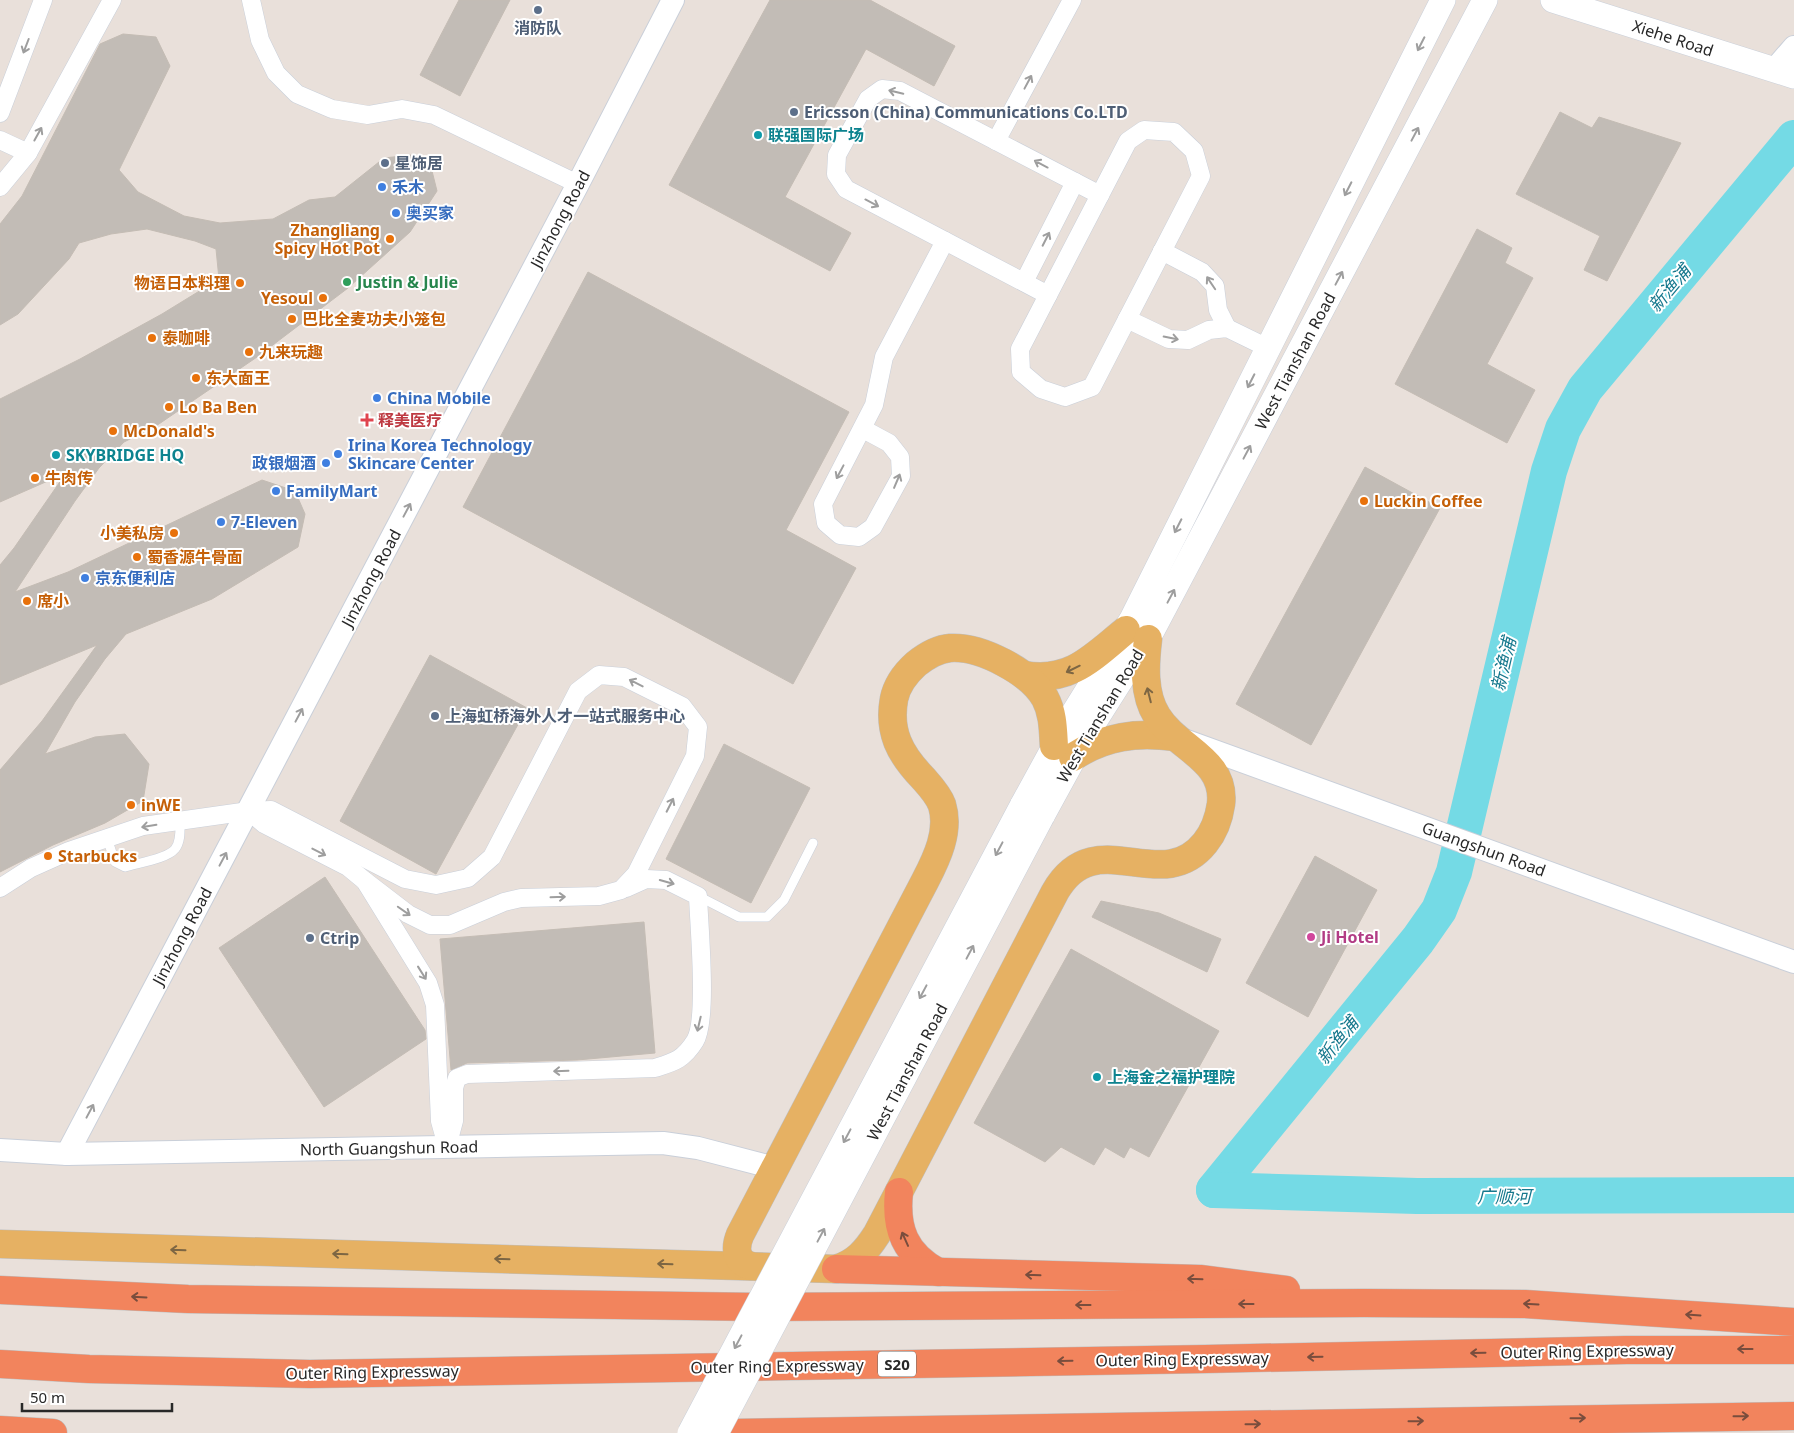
<svg xmlns="http://www.w3.org/2000/svg" width="1794" height="1433" viewBox="0 0 1794 1433" font-family="'Noto Sans','Noto Sans SC',sans-serif">
  <style>
    .lines { fill: none; stroke-linecap: round; stroke-linejoin: round }
    .river { stroke: #74dae5; stroke-width: 36 }
    .building { fill: #c2bcb6; stroke: #c4bcb4 }
    .service-casing { stroke: #c9cfd9; stroke-width: 10 }
    .minor-casing { stroke: #c9cfd9; stroke-width: 19 }
    .tertiary-casing { stroke: #c9cfd9; stroke-width: 24 }
    .secondary-casing { stroke: #c9cfd9; stroke-width: 26 }
    .primary-casing { stroke: #bebebe; stroke-width: 29 }
    .motorway-casing { stroke: #bebebe; stroke-width: 29 }
    .service { stroke: #fff; stroke-width: 9 }
    .minor { stroke: #fff; stroke-width: 18 }
    .tertiary { stroke: #fff; stroke-width: 22 }
    .secondary { stroke: #fff; stroke-width: 25 }
    .primary { stroke: #e6b163; stroke-width: 28 }
    .motorway { stroke: #f2845d; stroke-width: 28 }
    .secondary-bridge-casing { stroke: #c9cfd9; stroke-width: 26; stroke-linecap: butt }
    .secondary-bridge { stroke: #fff; stroke-width: 25 }
    .oneway { stroke: #9e9e9e }
    .oneway2 { stroke: #7d6643 }
    .oneway3 { stroke: #794d3d }
    .service-dot { fill: #5c6f8a; stroke: #fff; stroke-width: 2 }
    .culture-dot { fill: #0f9aa8; stroke: #fff; stroke-width: 2 }
    .shop-dot { fill: #3f7fe0; stroke: #fff; stroke-width: 2 }
    .food-dot { fill: #e8710a; stroke: #fff; stroke-width: 2 }
    .leisure-dot { fill: #2e9e5b; stroke: #fff; stroke-width: 2 }
    .health-dot { fill: #e0444e; stroke: #fff; stroke-width: 2 }
    .hotel-dot { fill: #d1479c; stroke: #fff; stroke-width: 2 }
    .labels { text-anchor: middle; dominant-baseline: central; stroke-width: 4; stroke-linejoin: round; paint-order: stroke }
    .shield { fill: #fff; stroke: #686868; stroke-width: 1 }
    .shield-label { font-size: 15px; font-weight: bold; fill: #282828 }
    .service-label { font-size: 16px; font-weight: bold; fill: #4e5e75; stroke: #fff; text-anchor: start }
    .street-label { font-size: 16px; fill: #282828; stroke: #fff }
    .culture-label { font-size: 16px; font-weight: bold; fill: #0d838f; stroke: #fff; text-anchor: start }
    .shop-label { font-size: 16px; font-weight: bold; fill: #366cbe; stroke: #fff; text-anchor: start }
    .food-label { font-size: 16px; font-weight: bold; fill: #c56008; stroke: #fff; text-anchor: start }
    .leisure-label { font-size: 16px; font-weight: bold; fill: #27864d; stroke: #fff; text-anchor: start }
    .health-label { font-size: 16px; font-weight: bold; fill: #be3a42; stroke: #fff; text-anchor: start }
    .hotel-label { font-size: 16px; font-weight: bold; fill: #b23c85; stroke: #fff; text-anchor: start }
    .water-label { font-size: 18px; font-style: italic; fill: #16788d; stroke: #fff }
  </style>
  <rect width="100%" height="100%" fill="#e9e0da"/>
  <g class="lines">
    <g class="river">
      <path d="M1214,1190L1418,940L1439,910L1454,872L1549,471L1563,429L1585,389L1794,138"/>
      <path d="M1214,1190L1417,1196L1794,1195"/>
    </g>
  </g>
  <g class="building">
    <path d="M459,0H510L460,96L420,75Z"/>
    <path d="M770,0H870L955,46L934,86L866,49L785,197L851,233L830,271L669,185Z"/>
    <path d="M123,34L156,37L170,66L119,170L138,192L184,216L220,223L273,219L309,200L335,197L384,158L411,155L431,167L437,191L410,232L348,288L257,357L156,426L124,442L99,468L75,501L15,592L68,572L262,480L295,491L305,514L298,547L212,599L126,634L105,659L75,702L45,754L95,737L125,734L149,764L143,801L105,823L53,845L0,872V770L42,721L97,645L0,685V565L14,548L66,473L0,502V399L80,359L162,314L219,279L216,249L195,241L147,229L111,234L79,243L69,259L18,314L0,325V224L22,196L100,44Z"/>
    <path d="M1560,112L1592,128L1599,117L1681,143L1607,281L1584,270L1600,236L1516,194Z"/>
    <path d="M1477,229L1512,248L1505,263L1533,278L1487,364L1535,390L1507,443L1395,384Z"/>
    <path d="M588,272L849,412L786,530L856,568L793,684L463,507Z"/>
    <path d="M1365,467L1440,508L1311,745L1236,704Z"/>
    <path d="M430,655L527,708L436,874L340,821Z"/>
    <path d="M724,744L810,788L751,903L666,859Z"/>
    <path d="M1315,856L1377,890L1308,1017L1246,983Z"/>
    <path d="M325,877L425,1030L426,1039L324,1107L219,948Z"/>
    <path d="M1101,901L1159,913L1221,939L1207,972L1092,917Z"/>
    <path d="M644,922L655,1053L577,1060L467,1063L451,1070L440,939Z"/>
    <path d="M1071,949L1219,1031L1149,1157L1130,1147L1124,1158L1105,1147L1094,1165L1061,1147L1045,1162L974,1123Z"/>
  </g>
  <g class="lines">
    <defs>
      <g id="service">
        <path d="M107,838L115,862L125,867C137,863 167,859 175,849C181,842 180,830 180,822"/>
        <path d="M698,896L739,917H767L784,900L813,843"/>
      </g>
      <g id="minor">
        <path d="M251,0L260,40L276,73L297,94L332,109L368,115L402,109L434,115L578,184"/>
        <path d="M0,113L43,0"/>
        <path d="M1144,130L1174,132L1194,151L1201,176L1092,387L1065,397L1041,389L1021,372L1020,349L1128,141Z"/>
        <path d="M0,140L28,153"/>
        <path d="M996,141L1072,0"/>
        <path d="M0,187L28,153L112,0"/>
        <path d="M1162,251L1202,272L1215,286L1218,310L1227,328"/>
        <path d="M1024,282L1075,182"/>
        <path d="M1048,295L846,189L836,174L837,155L868,99L882,89L900,91L1100,195"/>
        <path d="M1127,319L1169,339L1188,340L1209,330L1227,328L1268,348"/>
        <path d="M863,429L889,443L900,457L901,476L873,527L859,537L840,535L826,523L823,504L874,405L884,357L945,241"/>
        <path d="M249,811L264,824L348,867L365,881L428,983L435,1005L440,1121L447,1146"/>
        <path d="M0,888L31,868L69,851L143,826L249,811L271,810L405,879L436,885L468,878L492,857L578,691L599,675L624,677L682,706L698,727L695,756L636,874L621,890L599,896L521,898L504,902L450,925H430L408,914L365,881"/>
        <path d="M447,1147L454,1121V1088L457,1078L467,1074L655,1068C674,1062 683,1060 695,1041C708,1020 699,926 698,896L666,880L646,879L626,888"/>
      </g>
      <g id="tertiary">
        <path d="M1774,70L1794,47"/>
        <path d="M1184,740L1794,962"/>
        <path d="M0,1150L67,1154L663,1143L698,1148L775,1168"/>
        <path d="M67,1154L578,184L673,0"/>
      </g>
      <g id="secondary">
        <path d="M1553,0L1794,76"/>
        <path d="M1022,806L1068,722L1132,619L1443,0"/>
        <path d="M1042,816L1089,730L1153,629L1485,0"/>
      </g>
      <g id="primary">
        <path d="M1024,675C1070,683 1092,658 1126,630"/>
        <path d="M1073,757C1105,736 1137,732 1174,737"/>
        <path d="M0,1244L836,1269C856,1263 866,1251 877,1234L1055,892C1095,821 1161,898 1205,843C1214,832 1219,818 1221,804C1226,759 1177,749 1157,716C1143,694 1145,664 1148,639"/>
        <path d="M751,1266C735,1262 735,1247 740,1235L925,881C937,858 950,831 942,805C938,794 929,785 922,777C900,754 888,732 894,699C897,684 906,673 916,664C926,656 938,649 950,648C981,646 1030,672 1045,698C1053,713 1053,729 1054,746"/>
      </g>
      <g id="motorway">
        <path d="M899,1192C895,1229 905,1254 938,1272"/>
        <path d="M836,1269L1200,1279L1286,1290"/>
        <path d="M0,1290L188,1299L760,1307L1364,1303L1525,1304L1794,1322"/>
        <path d="M0,1364L89,1369L310,1374L1206,1359L1626,1350H1794"/>
        <path d="M0,1430L53,1433"/>
        <path d="M732,1433L1794,1416"/>
      </g>
    </defs>
    <use href="#service" class="service-casing"/>
    <use href="#minor" class="minor-casing"/>
    <use href="#tertiary" class="tertiary-casing"/>
    <use href="#secondary" class="secondary-casing"/>
    <use href="#primary" class="primary-casing"/>
    <use href="#motorway" class="motorway-casing"/>
    <use href="#service" class="service"/>
    <use href="#minor" class="minor"/>
    <use href="#tertiary" class="tertiary"/>
    <use href="#secondary" class="secondary"/>
    <use href="#primary" class="primary"/>
    <use href="#motorway" class="motorway"/>
    <defs>
      <g id="secondary-bridge">
        <path d="M690,1433L1022,806"/>
        <path d="M716,1433L1042,816"/>
      </g>
    </defs>
    <use href="#secondary-bridge" class="secondary-bridge-casing"/>
    <use href="#secondary-bridge" class="secondary-bridge"/>
  </g>
  <defs><path id="oneway-shaft" d="M-6 0H5M1.5-3L5.5 0L1.5 3" fill="none" stroke-width="1.6" stroke-linecap="round" stroke-linejoin="round" transform="scale(1.25)"/></defs>
  <g class="oneway">
    <use href="#oneway-shaft" transform="translate(1421 44) rotate(117)"/>
    <use href="#oneway-shaft" transform="translate(26 46) rotate(111)"/>
    <use href="#oneway-shaft" transform="translate(1028 82) rotate(-62)"/>
    <use href="#oneway-shaft" transform="translate(896 92) rotate(-167)"/>
    <use href="#oneway-shaft" transform="translate(38 134) rotate(-61)"/>
    <use href="#oneway-shaft" transform="translate(1415 134) rotate(-62)"/>
    <use href="#oneway-shaft" transform="translate(1041 164) rotate(-152)"/>
    <use href="#oneway-shaft" transform="translate(1348 189) rotate(117)"/>
    <use href="#oneway-shaft" transform="translate(872 203) rotate(28)"/>
    <use href="#oneway-shaft" transform="translate(1046 239) rotate(-63)"/>
    <use href="#oneway-shaft" transform="translate(1339 278) rotate(-62)"/>
    <use href="#oneway-shaft" transform="translate(1211 283) rotate(-124)"/>
    <use href="#oneway-shaft" transform="translate(1171 338) rotate(11)"/>
    <use href="#oneway-shaft" transform="translate(1251 381) rotate(117)"/>
    <use href="#oneway-shaft" transform="translate(1247 452) rotate(-62)"/>
    <use href="#oneway-shaft" transform="translate(840 472) rotate(118)"/>
    <use href="#oneway-shaft" transform="translate(897 481) rotate(-67)"/>
    <use href="#oneway-shaft" transform="translate(407 510) rotate(-62)"/>
    <use href="#oneway-shaft" transform="translate(1178 526) rotate(117)"/>
    <use href="#oneway-shaft" transform="translate(1171 596) rotate(-62)"/>
    <use href="#oneway-shaft" transform="translate(636 683) rotate(-153)"/>
    <use href="#oneway-shaft" transform="translate(299 715) rotate(-62)"/>
    <use href="#oneway-shaft" transform="translate(670 805) rotate(-63)"/>
    <use href="#oneway-shaft" transform="translate(149 826) rotate(171)"/>
    <use href="#oneway-shaft" transform="translate(999 849) rotate(118)"/>
    <use href="#oneway-shaft" transform="translate(319 852) rotate(27)"/>
    <use href="#oneway-shaft" transform="translate(223 859) rotate(-62)"/>
    <use href="#oneway-shaft" transform="translate(667 882) rotate(16)"/>
    <use href="#oneway-shaft" transform="translate(558 897) rotate(-2)"/>
    <use href="#oneway-shaft" transform="translate(404 911) rotate(35)"/>
    <use href="#oneway-shaft" transform="translate(970 952) rotate(-62)"/>
    <use href="#oneway-shaft" transform="translate(422 973) rotate(58)"/>
    <use href="#oneway-shaft" transform="translate(923 992) rotate(118)"/>
    <use href="#oneway-shaft" transform="translate(699 1024) rotate(103)"/>
    <use href="#oneway-shaft" transform="translate(561 1071) rotate(178)"/>
    <use href="#oneway-shaft" transform="translate(90 1111) rotate(-62)"/>
    <use href="#oneway-shaft" transform="translate(847 1136) rotate(118)"/>
    <use href="#oneway-shaft" transform="translate(821 1235) rotate(-62)"/>
    <use href="#oneway-shaft" transform="translate(738 1342) rotate(118)"/>
  </g>
  <g class="oneway2">
    <use href="#oneway-shaft" transform="translate(1073 669) rotate(154)"/>
    <use href="#oneway-shaft" transform="translate(1149 695) rotate(-104)"/>
    <use href="#oneway-shaft" transform="translate(178 1250) rotate(-178)"/>
    <use href="#oneway-shaft" transform="translate(340 1254) rotate(-178)"/>
    <use href="#oneway-shaft" transform="translate(502 1259) rotate(-178)"/>
    <use href="#oneway-shaft" transform="translate(665 1264) rotate(-178)"/>
  </g>
  <g class="oneway3">
    <use href="#oneway-shaft" transform="translate(905 1239) rotate(-114)"/>
    <use href="#oneway-shaft" transform="translate(1033 1275) rotate(-178)"/>
    <use href="#oneway-shaft" transform="translate(1195 1279) rotate(-178)"/>
    <use href="#oneway-shaft" transform="translate(139 1297) rotate(-177)"/>
    <use href="#oneway-shaft" transform="translate(1246 1304) rotate(180)"/>
    <use href="#oneway-shaft" transform="translate(1531 1304) rotate(-177)"/>
    <use href="#oneway-shaft" transform="translate(1083 1305) rotate(180)"/>
    <use href="#oneway-shaft" transform="translate(1693 1315) rotate(-176)"/>
    <use href="#oneway-shaft" transform="translate(1745 1349) rotate(180)"/>
    <use href="#oneway-shaft" transform="translate(1478 1353) rotate(179)"/>
    <use href="#oneway-shaft" transform="translate(1315 1357) rotate(179)"/>
    <use href="#oneway-shaft" transform="translate(1065 1361) rotate(179)"/>
    <use href="#oneway-shaft" transform="translate(1741 1416) rotate(-1)"/>
    <use href="#oneway-shaft" transform="translate(1578 1418) rotate(-1)"/>
    <use href="#oneway-shaft" transform="translate(1416 1421) rotate(-1)"/>
    <use href="#oneway-shaft" transform="translate(1253 1424) rotate(-1)"/>
  </g>
  <g class="service-dot">
    <circle cx="538" cy="10" r="5"/>
    <circle cx="794" cy="112" r="5"/>
    <circle cx="385" cy="163" r="5"/>
    <circle cx="435" cy="716" r="5"/>
    <circle cx="310" cy="938" r="5"/>
  </g>
  <g class="culture-dot">
    <circle cx="758" cy="135" r="5"/>
    <circle cx="56" cy="455" r="5"/>
    <circle cx="1097" cy="1077" r="5"/>
  </g>
  <g class="shop-dot">
    <circle cx="382" cy="187" r="5"/>
    <circle cx="396" cy="213" r="5"/>
    <circle cx="377" cy="398" r="5"/>
    <circle cx="338" cy="454" r="5"/>
    <circle cx="326" cy="463" r="5"/>
    <circle cx="276" cy="491" r="5"/>
    <circle cx="221" cy="522" r="5"/>
    <circle cx="85" cy="578" r="5"/>
  </g>
  <g class="food-dot">
    <circle cx="390" cy="239" r="5"/>
    <circle cx="240" cy="283" r="5"/>
    <circle cx="323" cy="298" r="5"/>
    <circle cx="292" cy="319" r="5"/>
    <circle cx="152" cy="338" r="5"/>
    <circle cx="249" cy="352" r="5"/>
    <circle cx="196" cy="378" r="5"/>
    <circle cx="169" cy="407" r="5"/>
    <circle cx="113" cy="431" r="5"/>
    <circle cx="35" cy="478" r="5"/>
    <circle cx="1364" cy="501" r="5"/>
    <circle cx="174" cy="533" r="5"/>
    <circle cx="137" cy="557" r="5"/>
    <circle cx="27" cy="601" r="5"/>
    <circle cx="131" cy="805" r="5"/>
    <circle cx="48" cy="856" r="5"/>
  </g>
  <circle class="leisure-dot" cx="347" cy="282" r="5"/>
  <path class="health-dot" d="M364.5 412.5h5v5h5v5h-5v5h-5v-5h-5v-5h5z"/>
  <circle class="hotel-dot" cx="1311" cy="937" r="5"/>
  <g class="labels">
    <rect class="shield" x="878" y="1351.5" width="38" height="25" rx="4"/>
    <g class="shield-label">
      <text x="897" y="1364">S20</text>
    </g>
    <g class="service-label">
      <text x="538" y="28" text-anchor="middle">消防队</text>
      <text x="804" y="112">Ericsson (China) Communications Co.LTD</text>
      <text x="395" y="163">星饰居</text>
      <text x="445" y="716">上海虹桥海外人才一站式服务中心</text>
      <text x="320" y="938">Ctrip</text>
    </g>
    <g class="street-label">
      <text transform="translate(1673 38) rotate(18)">Xiehe Road</text>
      <text transform="translate(560 219) rotate(-62)">Jinzhong Road</text>
      <text transform="translate(1295 361) rotate(-62)">West Tianshan Road</text>
      <text transform="translate(371 578) rotate(-62)">Jinzhong Road</text>
      <text transform="translate(1100 716) rotate(-59)">West Tianshan Road</text>
      <text transform="translate(1484 849) rotate(20)">Guangshun Road</text>
      <text transform="translate(182 936) rotate(-62)">Jinzhong Road</text>
      <text transform="translate(907 1072) rotate(-62)">West Tianshan Road</text>
      <text transform="translate(389 1148) rotate(-1)">North Guangshun Road</text>
      <text transform="translate(1587 1351) rotate(-1)">Outer Ring Expressway</text>
      <text transform="translate(1182 1359) rotate(-1)">Outer Ring Expressway</text>
      <text transform="translate(777 1366) rotate(-1)">Outer Ring Expressway</text>
      <text transform="translate(372 1372) rotate(-1)">Outer Ring Expressway</text>
    </g>
    <g class="culture-label">
      <text x="768" y="135">联强国际广场</text>
      <text x="66" y="455">SKYBRIDGE HQ</text>
      <text x="1107" y="1077">上海金之福护理院</text>
    </g>
    <g class="shop-label">
      <text x="392" y="187">禾木</text>
      <text x="406" y="213">奥买家</text>
      <text x="387" y="398">China Mobile</text>
      <text x="348" y="445">Irina Korea Technology<tspan x="348" dy="18">Skincare Center</tspan></text>
      <text x="316" y="463" text-anchor="end">政银烟酒</text>
      <text x="286" y="491">FamilyMart</text>
      <text x="231" y="522">7-Eleven</text>
      <text x="95" y="578">京东便利店</text>
    </g>
    <g class="food-label">
      <text x="380" y="230" text-anchor="end">Zhangliang<tspan x="380" dy="18">Spicy Hot Pot</tspan></text>
      <text x="230" y="283" text-anchor="end">物语日本料理</text>
      <text x="313" y="298" text-anchor="end">Yesoul</text>
      <text x="302" y="319">巴比全麦功夫小笼包</text>
      <text x="162" y="338">泰咖啡</text>
      <text x="259" y="352">九来玩趣</text>
      <text x="206" y="378">东大面王</text>
      <text x="179" y="407">Lo Ba Ben</text>
      <text x="123" y="431">McDonald's</text>
      <text x="45" y="478">牛肉传</text>
      <text x="1374" y="501">Luckin Coffee</text>
      <text x="164" y="533" text-anchor="end">小美私房</text>
      <text x="147" y="557">蜀香源牛骨面</text>
      <text x="37" y="601">席小</text>
      <text x="141" y="805">inWE</text>
      <text x="58" y="856">Starbucks</text>
    </g>
    <g class="leisure-label">
      <text x="357" y="282">Justin &amp; Julie</text>
    </g>
    <g class="health-label">
      <text x="378" y="420">释美医疗</text>
    </g>
    <g class="hotel-label">
      <text x="1321" y="937">Ji Hotel</text>
    </g>
    <g class="water-label">
      <text transform="translate(1669 288) rotate(-50)">新渔浦</text>
      <text transform="translate(1503 664) rotate(-77)">新渔浦</text>
      <text transform="translate(1337 1040) rotate(-51)">新渔浦</text>
      <text x="1504" y="1196">广顺河</text>
    </g>
  </g>
  <path d="M22 1403v8h150v-8" fill="none" stroke="#282828" stroke-width="2.5"/>
  <text x="30" y="1403" font-size="15" fill="#282828" stroke="#ffffff" stroke-width="4" paint-order="stroke">50 m</text>
</svg>
